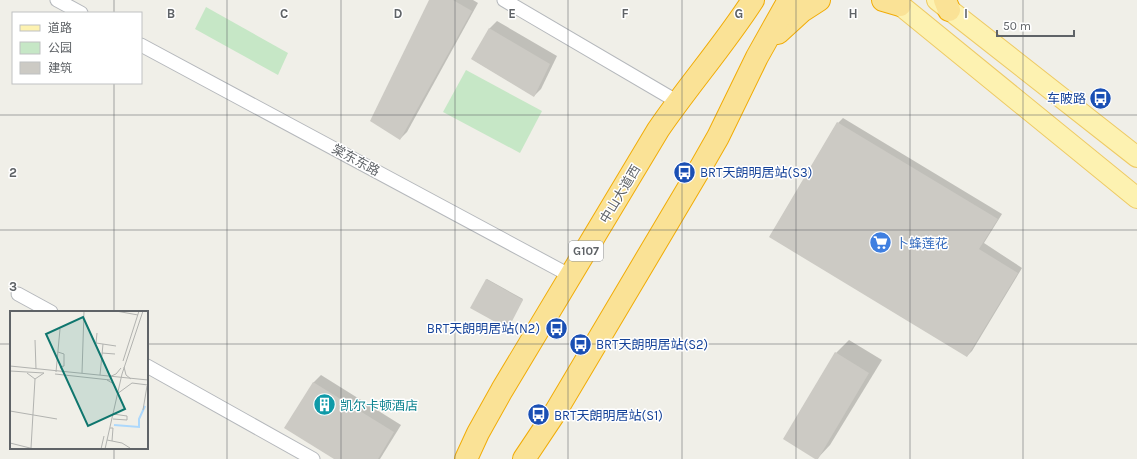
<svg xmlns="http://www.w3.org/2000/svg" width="1137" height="459" viewBox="0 0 1137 459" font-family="Karla,'Noto Sans SC',sans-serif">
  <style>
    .green { fill: #c6e7c6 }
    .shadow { fill: #0003 }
    .building { fill: #cccac4 }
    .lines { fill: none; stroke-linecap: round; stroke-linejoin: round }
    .street-casing { stroke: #b5b8bc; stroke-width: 15 }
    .primary-casing { stroke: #eeca64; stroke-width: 22 }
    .highway-casing { stroke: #f1ac07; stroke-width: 24 }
    .street { stroke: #fff; stroke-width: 13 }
    .primary { stroke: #fdf2b1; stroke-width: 20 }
    .highway { stroke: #fae296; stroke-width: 22 }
    .grid { fill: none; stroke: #5f6367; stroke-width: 1; stroke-opacity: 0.55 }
    .labels { text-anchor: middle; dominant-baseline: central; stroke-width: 3; stroke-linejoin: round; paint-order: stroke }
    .shield { fill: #fff; stroke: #8f9295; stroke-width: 1 }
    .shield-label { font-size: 12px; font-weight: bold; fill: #5f6367 }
    .transit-label { font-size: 13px; fill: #164399; stroke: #fff; text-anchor: start }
    .street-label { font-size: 13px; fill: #5f6367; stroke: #fff }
    .shop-label { font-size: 13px; fill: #366cbe; stroke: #fff; text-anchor: start }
    .culture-label { font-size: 13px; fill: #0d838f; stroke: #fff; text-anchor: start }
    .inset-river { fill: none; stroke: #acd8fc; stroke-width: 2 }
    .inset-road { fill: none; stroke: #b2b3b0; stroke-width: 1 }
    .view { fill: #0f766e; fill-opacity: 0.15; stroke: #0f766e; stroke-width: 2 }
    .inset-edge { fill: none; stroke: #5f6367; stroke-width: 2 }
    .grid-label { font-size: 13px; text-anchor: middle; font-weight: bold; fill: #5f6367; stroke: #fff; stroke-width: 3; stroke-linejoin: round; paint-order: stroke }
  </style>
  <rect width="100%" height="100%" fill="#f0efe8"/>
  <g class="green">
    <path d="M206,7L288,53L278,75L195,29Z"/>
    <path d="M466,70L542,111L520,153L443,112Z"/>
  </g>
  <g class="shadow">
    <path d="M430,0H473L478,3L407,132L400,139Z"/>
    <path d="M497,21L557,56L541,89L534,96L472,59L490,28Z"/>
    <path d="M843,118L1002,214L984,243L1022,268L972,351L967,356L838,123Z"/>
    <path d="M487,279L523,299L508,326L486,280Z"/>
    <path d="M849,340L882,360L830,445L817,459L836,353Z"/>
    <path d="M321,375L401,425L380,459H335L313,383Z"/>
  </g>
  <g class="building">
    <path d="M429,0H453L472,11L400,140L370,121Z"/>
    <path d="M489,28L550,64L534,97L471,59Z"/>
    <path d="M837,122L998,219L979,249L1018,273L967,357L769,237Z"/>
    <path d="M486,279L523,300L508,329L470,308Z"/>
    <path d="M835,352L869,373L818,459H815L783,439Z"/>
    <path d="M313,382L394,432L378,459H334L284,428Z"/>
  </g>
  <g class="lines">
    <defs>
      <g id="street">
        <path d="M57,0L81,13"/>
        <path d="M504,0L678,102"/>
        <path d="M141,45L571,276"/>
        <path d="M18,294L51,312"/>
        <path d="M147,366L313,459"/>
      </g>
      <g id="primary">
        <path d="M894,0L1137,198"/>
        <path d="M937,0L1137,157"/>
      </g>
      <g id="highway">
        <path d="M883,0L900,5"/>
        <path d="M945,0L949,10"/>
        <path d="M778,33L802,11L819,0"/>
        <path d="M466,459L478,433L502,390L658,130C688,86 724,45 753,0"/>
        <path d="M524,459L556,411L702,165L718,137L757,57L789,0"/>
      </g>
    </defs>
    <use href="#street" class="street-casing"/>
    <use href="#primary" class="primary-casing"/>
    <use href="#highway" class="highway-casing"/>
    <use href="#street" class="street"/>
    <use href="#primary" class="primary"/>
    <use href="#highway" class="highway"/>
  </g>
  <path class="grid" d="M114,0V13M227,0V459M341,0V459M455,0V459M568,0V459M682,0V459M796,0V459M910,0V459M1023,0V459M114,83V312M0,115H1137M0,230H1137M0,344H11M147,344H1137M114,448V459"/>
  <defs>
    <symbol id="bus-disc" viewBox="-11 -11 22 22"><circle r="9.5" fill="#1a4fb4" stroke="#fff"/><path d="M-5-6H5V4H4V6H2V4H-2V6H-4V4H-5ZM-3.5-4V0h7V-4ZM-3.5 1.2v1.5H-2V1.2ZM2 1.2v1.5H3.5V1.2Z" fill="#fff"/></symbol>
    <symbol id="supermarket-disc" viewBox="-11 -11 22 22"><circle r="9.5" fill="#3f7fe0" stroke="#fff"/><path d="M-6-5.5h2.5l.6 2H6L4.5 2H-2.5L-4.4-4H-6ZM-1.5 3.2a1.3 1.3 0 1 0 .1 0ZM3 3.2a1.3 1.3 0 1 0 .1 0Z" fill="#fff"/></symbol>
    <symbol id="building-disc" viewBox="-11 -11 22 22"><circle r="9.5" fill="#0f9aa8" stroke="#fff"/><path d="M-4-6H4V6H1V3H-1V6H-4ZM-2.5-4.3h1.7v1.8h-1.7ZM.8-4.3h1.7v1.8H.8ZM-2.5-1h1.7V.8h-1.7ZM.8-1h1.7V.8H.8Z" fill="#fff"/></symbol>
  </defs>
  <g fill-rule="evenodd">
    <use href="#bus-disc" x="1088" y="86" width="25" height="25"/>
    <use href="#bus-disc" x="672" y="160" width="25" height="25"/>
    <use href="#supermarket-disc" x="868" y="230" width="25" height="25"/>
    <use href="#bus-disc" x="544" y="316" width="25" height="25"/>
    <use href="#bus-disc" x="568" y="332" width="25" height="25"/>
    <use href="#building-disc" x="312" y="392" width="25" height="25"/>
    <use href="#bus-disc" x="526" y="402" width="25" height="25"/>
  </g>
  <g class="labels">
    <rect class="shield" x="569" y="241" width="34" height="20" rx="3"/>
    <g class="shield-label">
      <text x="586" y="251">G107</text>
    </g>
    <g class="transit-label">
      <text x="1086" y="98" text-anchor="end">车陂路</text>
      <text x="700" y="172">BRT天朗明居站(S3)</text>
      <text x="540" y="328" text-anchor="end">BRT天朗明居站(N2)</text>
      <text x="596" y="344">BRT天朗明居站(S2)</text>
      <text x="554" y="415">BRT天朗明居站(S1)</text>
    </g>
    <g class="street-label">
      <text transform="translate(356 160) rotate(28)">棠东东路</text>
      <text transform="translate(620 194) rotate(-59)">中山大道西</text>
    </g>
    <g class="shop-label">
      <text x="896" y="243">卜蜂莲花</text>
    </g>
    <g class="culture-label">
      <text x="340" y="405">凯尔卡顿酒店</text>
    </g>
  </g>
  <g transform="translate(10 311)">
    <rect width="138" height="138" fill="#f0efe8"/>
    <path class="inset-river" d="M104,114L129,116V108L135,95"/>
    <path class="inset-road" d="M106,0L128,4M87,22L86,32L106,35M25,29L26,58M48,41L54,43V55L50,56L53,60M92,42L105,43M113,50L129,0M0,55L138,69M114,56L116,64L121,68M0,60L34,62M46,61L50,18M17,62L25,68L34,62M72,62L74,0M45,63L100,69M90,64L93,33M99,66L106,63L111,57M97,69L104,73L106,79M122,72L138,74M107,83L122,72M133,99L137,75M0,100L47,108M103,108L117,109V105L103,103M100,117H103L102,130M97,129L112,132L120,137M0,132L24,138M21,137L25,68M91,138L94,125M95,138L112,63L133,0"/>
    <path class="view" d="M73,6L115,98L78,115L36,23Z"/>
    <rect width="138" height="138" class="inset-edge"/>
  </g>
  <g class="grid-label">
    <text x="171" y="18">B</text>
    <text x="284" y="18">C</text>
    <text x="398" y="18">D</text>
    <text x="512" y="18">E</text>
    <text x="625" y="18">F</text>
    <text x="739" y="18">G</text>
    <text x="853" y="18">H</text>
    <text x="966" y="18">I</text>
    <text x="13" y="177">2</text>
    <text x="13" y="291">3</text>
  </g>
  <rect x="12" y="12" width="130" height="72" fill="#ffffff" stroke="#bfc1c2"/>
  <rect x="20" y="25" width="20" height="6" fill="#fdf2b1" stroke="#bfc1c2"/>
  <text x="48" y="32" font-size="12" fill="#5f6367">道路</text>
  <rect x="20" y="42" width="20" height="12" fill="#c6e7c6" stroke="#bfc1c2"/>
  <text x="48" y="52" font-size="12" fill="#5f6367">公园</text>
  <rect x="20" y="62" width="20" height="12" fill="#cccac4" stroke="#bfc1c2"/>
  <text x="48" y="72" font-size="12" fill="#5f6367">建筑</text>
  <path d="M997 30v6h77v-6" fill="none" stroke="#5f6367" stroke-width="2"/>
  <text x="1003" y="30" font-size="12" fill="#5f6367" stroke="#ffffff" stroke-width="3" paint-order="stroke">50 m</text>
</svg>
